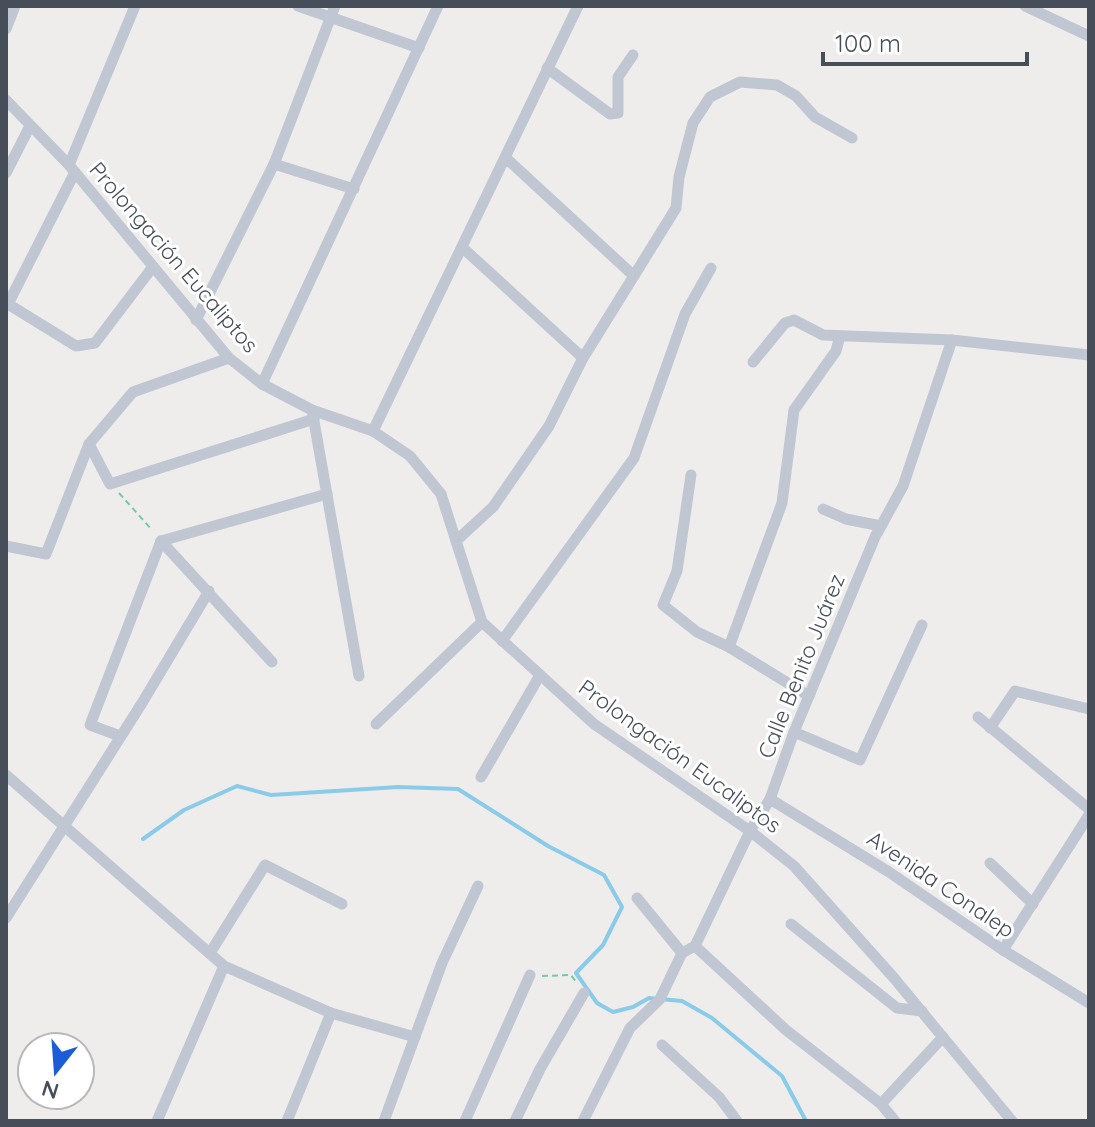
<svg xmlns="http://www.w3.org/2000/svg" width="1095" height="1127" viewBox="0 0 1095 1127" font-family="Quicksand,sans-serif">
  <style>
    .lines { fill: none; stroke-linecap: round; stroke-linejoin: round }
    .stream { stroke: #89cbe9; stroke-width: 4 }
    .path { stroke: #74caa8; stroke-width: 2; stroke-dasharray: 6 4; stroke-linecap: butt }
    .minor { stroke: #c0c7d2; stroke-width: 11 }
    .labels { text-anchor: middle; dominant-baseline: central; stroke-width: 6; stroke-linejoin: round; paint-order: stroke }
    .street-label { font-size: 22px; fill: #454e59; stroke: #fff }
  </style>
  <rect width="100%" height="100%" fill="#efedec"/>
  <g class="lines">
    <path class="stream" d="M143,839L184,810L237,786L271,795L398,787L458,789L548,846L604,875L622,907L603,945L576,973L597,1003L613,1012L633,1007L649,998L682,1001L712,1018L782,1076L806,1121"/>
    <g class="path">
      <path d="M119,493L152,530"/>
      <path d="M542,976L571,975L576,982"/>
    </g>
    <g class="minor">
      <path d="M298,6L419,48"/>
      <path d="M1025,6L1089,36"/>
      <path d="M6,29L15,6"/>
      <path d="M547,68L610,114L618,113V77L633,55"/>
      <path d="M6,100L69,165L229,358L262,384L312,410L373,431L410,456L441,494L482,622L594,724L750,831L794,866L894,978L1012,1121"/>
      <path d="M506,158L634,276"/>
      <path d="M274,164L354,189"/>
      <path d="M69,165L135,6"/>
      <path d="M6,173L30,126"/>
      <path d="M463,248L583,358"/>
      <path d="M8,304L75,172"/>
      <path d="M6,306L8,304L76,346L95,343L152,268"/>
      <path d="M196,320L274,164L335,6"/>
      <path d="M753,362L785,323L794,320L823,335L952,340L1089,355"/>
      <path d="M262,384L438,6"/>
      <path d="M312,410L359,676"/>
      <path d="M373,431L578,6"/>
      <path d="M89,444L110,484L314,419"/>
      <path d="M691,475L677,571L663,605L697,632L729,647L809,696"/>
      <path d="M823,509L846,519L881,526"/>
      <path d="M161,541L327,494"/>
      <path d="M161,541L272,662"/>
      <path d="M456,541L493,507L549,426L583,358L676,208L679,177L693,123L710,97L740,82L777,85L796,96L815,117L852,138"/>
      <path d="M6,546L46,554L89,444L133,392L229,358"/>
      <path d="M502,641L634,458L685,314L711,268"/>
      <path d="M729,647L782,503L794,410L836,351L840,336"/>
      <path d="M978,717L1089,809"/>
      <path d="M376,724L482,622"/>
      <path d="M990,728L1015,691L1089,709"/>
      <path d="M794,732L860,760L922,625"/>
      <path d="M120,736L90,725L161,541"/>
      <path d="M6,775L224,966L331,1013L415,1037"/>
      <path d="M481,777L540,675"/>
      <path d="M770,799L889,872L1003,950L1089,1003"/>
      <path d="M990,863L1033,904"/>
      <path d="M637,898L682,953"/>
      <path d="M6,918L142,703L209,591"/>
      <path d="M791,924L897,1008L922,1011"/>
      <path d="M695,946L786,1030L881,1104L895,1121"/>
      <path d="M1003,950L1089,815"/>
      <path d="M210,953L265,865L342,904"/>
      <path d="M662,1045L719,1097L737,1121"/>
      <path d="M881,1104L943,1037"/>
      <path d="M157,1121L224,966"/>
      <path d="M287,1121L331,1013"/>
      <path d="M384,1121L442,963L478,886"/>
      <path d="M465,1121L530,975"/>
      <path d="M515,1121L540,1069L584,993"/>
      <path d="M583,1121L630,1028L660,999L682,953L695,946L750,831L770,799L794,732L875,537L903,486L952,340"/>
    </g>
  </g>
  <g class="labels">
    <g class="street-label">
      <text transform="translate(174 257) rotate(49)">Prolongación Eucaliptos</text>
      <text transform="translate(801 666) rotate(-68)">Calle Benito Juárez</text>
      <text transform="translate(680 756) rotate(36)">Prolongación Eucaliptos</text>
      <text transform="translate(941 884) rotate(34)">Avenida Conalep</text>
    </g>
  </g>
  <rect width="1095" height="1127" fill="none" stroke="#454e59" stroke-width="16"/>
  <g transform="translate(56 1071) rotate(197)"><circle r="38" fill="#ffffff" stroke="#b5b8bd" stroke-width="2"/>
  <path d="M0-6L14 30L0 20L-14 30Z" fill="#1d5cd8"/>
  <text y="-12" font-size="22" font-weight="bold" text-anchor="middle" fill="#454e59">N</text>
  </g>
  <path d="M823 52v12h204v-12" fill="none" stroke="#454e59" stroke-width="4"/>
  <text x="835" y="52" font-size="24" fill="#454e59" stroke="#ffffff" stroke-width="6" paint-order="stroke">100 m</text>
</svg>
